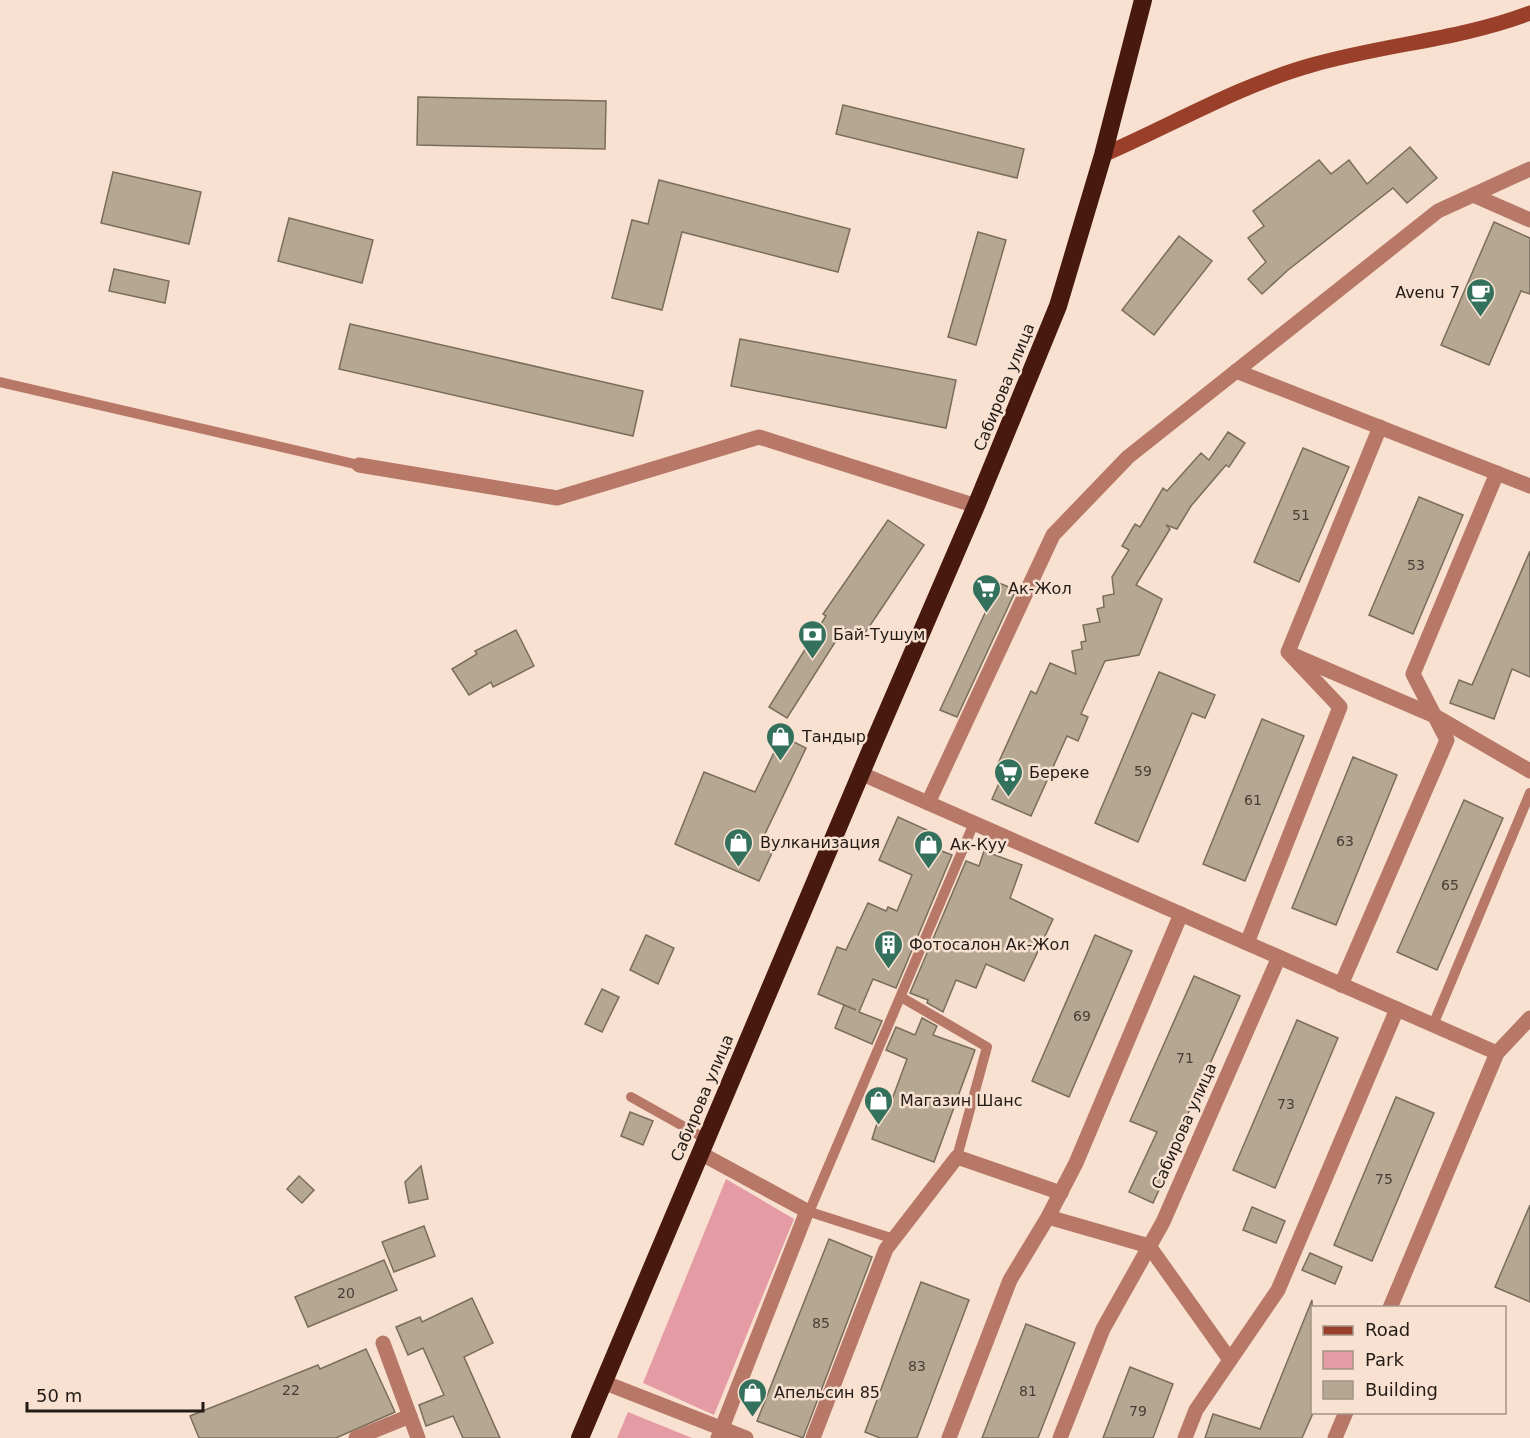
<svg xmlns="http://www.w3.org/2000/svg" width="1530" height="1438" viewBox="0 0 1530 1438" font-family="'DejaVu Sans',sans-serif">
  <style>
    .green { fill: #e59ba3 }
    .building { fill: #b5a792; stroke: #7a6d5a; stroke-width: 1.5 }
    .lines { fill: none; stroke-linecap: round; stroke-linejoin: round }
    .lane { stroke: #b87868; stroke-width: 10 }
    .street { stroke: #b87868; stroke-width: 15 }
    .secondary { stroke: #9a402a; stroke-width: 15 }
    .highway { stroke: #48190e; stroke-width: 18 }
    .labels { text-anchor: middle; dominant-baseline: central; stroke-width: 5; stroke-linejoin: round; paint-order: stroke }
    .number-label { font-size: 14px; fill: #483e35 }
    .poi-label { font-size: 16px; fill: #231b16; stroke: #f8e1d1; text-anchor: start }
    .street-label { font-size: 16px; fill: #231b16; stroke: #f8e1d1 }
  </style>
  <rect width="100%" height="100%" fill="#f8e1d1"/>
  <g class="green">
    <path d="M726,1179L794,1219L714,1415L643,1383Z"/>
    <path d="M628,1412L692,1438H617Z"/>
  </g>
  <g class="building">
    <path d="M418,97L606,101L605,149L417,145Z"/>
    <path d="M843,105L1024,149L1017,178L836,134Z"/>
    <path d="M1410,147L1437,178L1407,203L1393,188L1288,270L1262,294L1248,279L1266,262L1248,238L1264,226L1253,211L1319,160L1331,174L1349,160L1367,184Z"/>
    <path d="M113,172L201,192L189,244L101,223Z"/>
    <path d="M659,180L850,229L838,272L682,232L662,310L612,298L632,220L648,224Z"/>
    <path d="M289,218L373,240L362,283L278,261Z"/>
    <path d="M1494,222L1530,238V294L1521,291L1489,365L1441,345Z"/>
    <path d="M978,232L1006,240L976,345L948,337Z"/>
    <path d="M1179,236L1212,261L1154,335L1122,310Z"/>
    <path d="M114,269L169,281L165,303L109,291Z"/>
    <path d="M350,324L643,391L633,436L339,369Z"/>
    <path d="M740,339L956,380L946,428L731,386Z"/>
    <path d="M1228,432L1245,443L1229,467L1226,465L1191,506L1177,529L1166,525L1170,529L1136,585L1162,599L1139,655L1105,661L1081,714L1088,717L1078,741L1067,736L1031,816L992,799L1004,772L996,768L1031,691L1036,694L1050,663L1076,674L1072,651L1082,649L1081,642L1086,641L1083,625L1100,622L1097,609L1104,607L1103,596L1114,594L1112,577L1129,550L1122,546L1135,524L1140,527L1163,488L1167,491L1201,453L1209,460Z"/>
    <path d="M1303,448L1349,467L1299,582L1254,562Z"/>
    <path d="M1419,497L1463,515L1413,634L1369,615Z"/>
    <path d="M888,520L924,545L861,639L844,628L787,718L769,707L826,616L823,614Z"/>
    <path d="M1530,551V677L1512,669L1494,719L1450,703L1459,680L1472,685Z"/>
    <path d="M999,583L1016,590L957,717L940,710Z"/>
    <path d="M516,630L534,666L493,687L491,682L469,695L452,669L477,654L475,651Z"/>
    <path d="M1159,672L1215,695L1205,718L1192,713L1138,842L1095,823Z"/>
    <path d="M1262,719L1304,736L1245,881L1203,864Z"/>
    <path d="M782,736L806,748L764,836L777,842L759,881L675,844L704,772L755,792Z"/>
    <path d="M1353,757L1397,775L1336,925L1292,908Z"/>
    <path d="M1464,800L1503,818L1437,970L1397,952Z"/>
    <path d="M898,817L927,830L921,843L952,855L896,988L873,979L859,1012L882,1021L872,1044L835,1028L844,1005L856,1010L818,994L837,947L846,950L868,903L886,911L888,907L897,911L912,875L879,860Z"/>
    <path d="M984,851L1022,865L1010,898L1053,919L1024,981L986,964L976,988L956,980L943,1012L927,1003L928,1000L910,993L966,861L979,866Z"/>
    <path d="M646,935L674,948L658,984L630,970Z"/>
    <path d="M1095,935L1132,951L1069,1097L1032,1081Z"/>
    <path d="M1194,976L1240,996L1164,1168L1168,1170L1153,1203L1129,1192L1157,1132L1130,1121Z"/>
    <path d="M602,989L619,997L602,1032L585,1024Z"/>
    <path d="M922,1018L937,1026L933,1035L975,1050L934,1162L872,1139L881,1111L887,1113L907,1059L886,1050L896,1027L915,1035Z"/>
    <path d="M1297,1020L1338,1038L1275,1188L1233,1170Z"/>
    <path d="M1396,1097L1434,1113L1372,1261L1334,1245Z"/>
    <path d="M630,1112L653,1121L643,1145L621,1136Z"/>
    <path d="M421,1166L428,1199L409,1203L405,1182Z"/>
    <path d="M299,1176L314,1190L302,1203L287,1189Z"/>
    <path d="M1530,1205V1302L1495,1287Z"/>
    <path d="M1252,1207L1285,1221L1276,1243L1243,1230Z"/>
    <path d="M424,1226L435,1256L394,1272L382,1242Z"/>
    <path d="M829,1239L872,1257L803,1438L757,1421Z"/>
    <path d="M1310,1253L1342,1267L1335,1284L1302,1270Z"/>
    <path d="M384,1260L397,1290L308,1327L295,1297Z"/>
    <path d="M921,1282L969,1300L917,1438H880L865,1432Z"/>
    <path d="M472,1298L493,1343L464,1357L500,1438H463L453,1416L426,1426L419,1405L444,1395L423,1348L408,1355L396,1327L420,1317L422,1322Z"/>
    <path d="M1312,1300L1313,1413L1302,1438H1205L1213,1414L1260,1429Z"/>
    <path d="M1026,1324L1075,1343L1038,1438H982Z"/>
    <path d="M366,1349L395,1412L336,1438H199L190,1416L318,1365L320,1369Z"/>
    <path d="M1130,1367L1173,1384L1153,1438H1103Z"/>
  </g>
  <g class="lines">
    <g class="lane">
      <path d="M0,382L359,465"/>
      <path d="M901,997L987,1047L957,1157"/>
      <path d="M1433,1025L1530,793"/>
      <path d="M631,1097L706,1139"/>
      <path d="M807,1211L894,1239"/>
      <path d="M809,1212L974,823"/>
    </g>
    <g class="street">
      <path d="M1473,195L1530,220"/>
      <path d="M1236,371L1530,486"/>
      <path d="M359,465L557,498L759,437L976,506"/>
      <path d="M1293,655L1435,716L1530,771"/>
      <path d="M860,773L1497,1053"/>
      <path d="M928,803L1053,535L1128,457L1438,211L1530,169"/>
      <path d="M1247,943L1340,707L1288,652L1380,427"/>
      <path d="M1341,985L1447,740L1413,674L1497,473"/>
      <path d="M700,1153L807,1211L718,1438"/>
      <path d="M1048,1217L1149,1246L1230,1360"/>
      <path d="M1390,1308L1497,1053L1530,1018"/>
      <path d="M383,1343L418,1438"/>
      <path d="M603,1382L746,1438"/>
      <path d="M356,1438L410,1416"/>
      <path d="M813,1438L886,1249L957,1157L1061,1193"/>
      <path d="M949,1438L1010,1280L1048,1217L1076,1163L1181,914"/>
      <path d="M1060,1438L1103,1329L1163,1222L1279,957"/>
      <path d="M1185,1438L1196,1410L1278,1290L1397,1009"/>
      <path d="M1335,1438L1346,1412"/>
    </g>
    <path class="secondary" d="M1103,155C1172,125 1240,85 1312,65C1385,44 1459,40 1530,13"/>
    <path class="highway" d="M580,1438L875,740L976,506L1058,306L1103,155L1143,0"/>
  </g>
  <defs>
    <symbol id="cafe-pin" viewBox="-11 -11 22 30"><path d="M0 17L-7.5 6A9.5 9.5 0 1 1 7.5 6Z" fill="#34715d" stroke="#f8e1d1"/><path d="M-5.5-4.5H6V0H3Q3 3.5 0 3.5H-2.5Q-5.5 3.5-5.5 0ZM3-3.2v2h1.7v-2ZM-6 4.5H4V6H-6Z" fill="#fff"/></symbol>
    <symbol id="supermarket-pin" viewBox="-11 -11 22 30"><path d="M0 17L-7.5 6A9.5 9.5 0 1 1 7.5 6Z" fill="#34715d" stroke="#f8e1d1"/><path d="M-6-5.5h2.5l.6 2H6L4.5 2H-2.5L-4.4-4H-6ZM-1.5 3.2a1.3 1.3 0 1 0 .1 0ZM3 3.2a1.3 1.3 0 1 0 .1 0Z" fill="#fff"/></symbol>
    <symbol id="bank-pin" viewBox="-11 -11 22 30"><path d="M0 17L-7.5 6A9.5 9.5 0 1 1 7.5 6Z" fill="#34715d" stroke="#f8e1d1"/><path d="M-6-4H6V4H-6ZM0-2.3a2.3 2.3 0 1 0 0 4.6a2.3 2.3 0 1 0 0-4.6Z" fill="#fff"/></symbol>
    <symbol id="shop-pin" viewBox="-11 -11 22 30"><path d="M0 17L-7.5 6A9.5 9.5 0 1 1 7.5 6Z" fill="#34715d" stroke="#f8e1d1"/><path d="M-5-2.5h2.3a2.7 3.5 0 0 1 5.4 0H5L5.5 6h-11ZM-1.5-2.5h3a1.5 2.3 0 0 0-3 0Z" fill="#fff"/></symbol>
    <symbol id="building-pin" viewBox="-11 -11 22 30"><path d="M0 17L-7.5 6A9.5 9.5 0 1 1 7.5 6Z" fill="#34715d" stroke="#f8e1d1"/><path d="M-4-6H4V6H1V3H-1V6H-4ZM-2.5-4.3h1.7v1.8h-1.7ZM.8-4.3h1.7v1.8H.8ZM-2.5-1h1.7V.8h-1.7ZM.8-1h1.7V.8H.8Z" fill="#fff"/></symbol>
  </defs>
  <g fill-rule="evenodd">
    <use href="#cafe-pin" x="1464" y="276" width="33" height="45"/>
    <use href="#supermarket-pin" x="970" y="572" width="33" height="45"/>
    <use href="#bank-pin" x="796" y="618" width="33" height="45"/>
    <use href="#shop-pin" x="764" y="720" width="33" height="45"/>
    <use href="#supermarket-pin" x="992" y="756" width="33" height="45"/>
    <use href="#shop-pin" x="722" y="826" width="33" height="45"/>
    <use href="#shop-pin" x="912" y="828" width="33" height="45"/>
    <use href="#building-pin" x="872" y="928" width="33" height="45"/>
    <use href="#shop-pin" x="862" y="1084" width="33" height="45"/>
    <use href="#shop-pin" x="736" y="1376" width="33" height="45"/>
  </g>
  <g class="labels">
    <g class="number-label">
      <text x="1301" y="515">51</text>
      <text x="1416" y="565">53</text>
      <text x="1143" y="771">59</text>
      <text x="1253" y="800">61</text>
      <text x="1345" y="841">63</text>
      <text x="1450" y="885">65</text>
      <text x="1082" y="1016">69</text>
      <text x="1185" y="1058">71</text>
      <text x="1286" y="1104">73</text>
      <text x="1384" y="1179">75</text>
      <text x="346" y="1293">20</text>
      <text x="821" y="1323">85</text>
      <text x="917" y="1366">83</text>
      <text x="291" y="1390">22</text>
      <text x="1028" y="1391">81</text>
      <text x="1138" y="1411">79</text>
    </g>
    <g class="poi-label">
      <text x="1460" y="292" text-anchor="end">Avenu 7</text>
      <text x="1008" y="588">Ак-Жол</text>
      <text x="833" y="634">Бай-Тушум</text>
      <text x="802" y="736">Тандыр</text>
      <text x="1029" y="772">Береке</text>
      <text x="760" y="842">Вулканизация</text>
      <text x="950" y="844">Ак-Куу</text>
      <text x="909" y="944">Фотосалон Ак-Жол</text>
      <text x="900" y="1100">Магазин Шанс</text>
      <text x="774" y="1392">Апельсин 85</text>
    </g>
    <g class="street-label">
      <text transform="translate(1004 387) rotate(-68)">Сабирова улица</text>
      <text transform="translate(702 1098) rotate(-67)">Сабирова улица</text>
      <text transform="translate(1184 1126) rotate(-66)">Сабирова улица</text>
    </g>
  </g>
  <rect x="1311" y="1306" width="195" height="108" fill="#f8e1d1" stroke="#a39286" stroke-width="1.5"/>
  <rect x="1323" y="1326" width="30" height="9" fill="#9a402a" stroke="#a39286" stroke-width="1.5"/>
  <text x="1365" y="1336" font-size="18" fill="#231b16">Road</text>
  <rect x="1323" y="1351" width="30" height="18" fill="#e59ba3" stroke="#a39286" stroke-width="1.5"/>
  <text x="1365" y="1366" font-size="18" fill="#231b16">Park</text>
  <rect x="1323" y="1381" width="30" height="18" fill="#b5a792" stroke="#a39286" stroke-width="1.5"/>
  <text x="1365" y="1396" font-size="18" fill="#231b16">Building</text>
  <path d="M27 1402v9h176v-9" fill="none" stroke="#231b16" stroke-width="3"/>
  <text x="36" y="1402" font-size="18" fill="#231b16" stroke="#f8e1d1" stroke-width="4.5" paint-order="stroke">50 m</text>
</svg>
